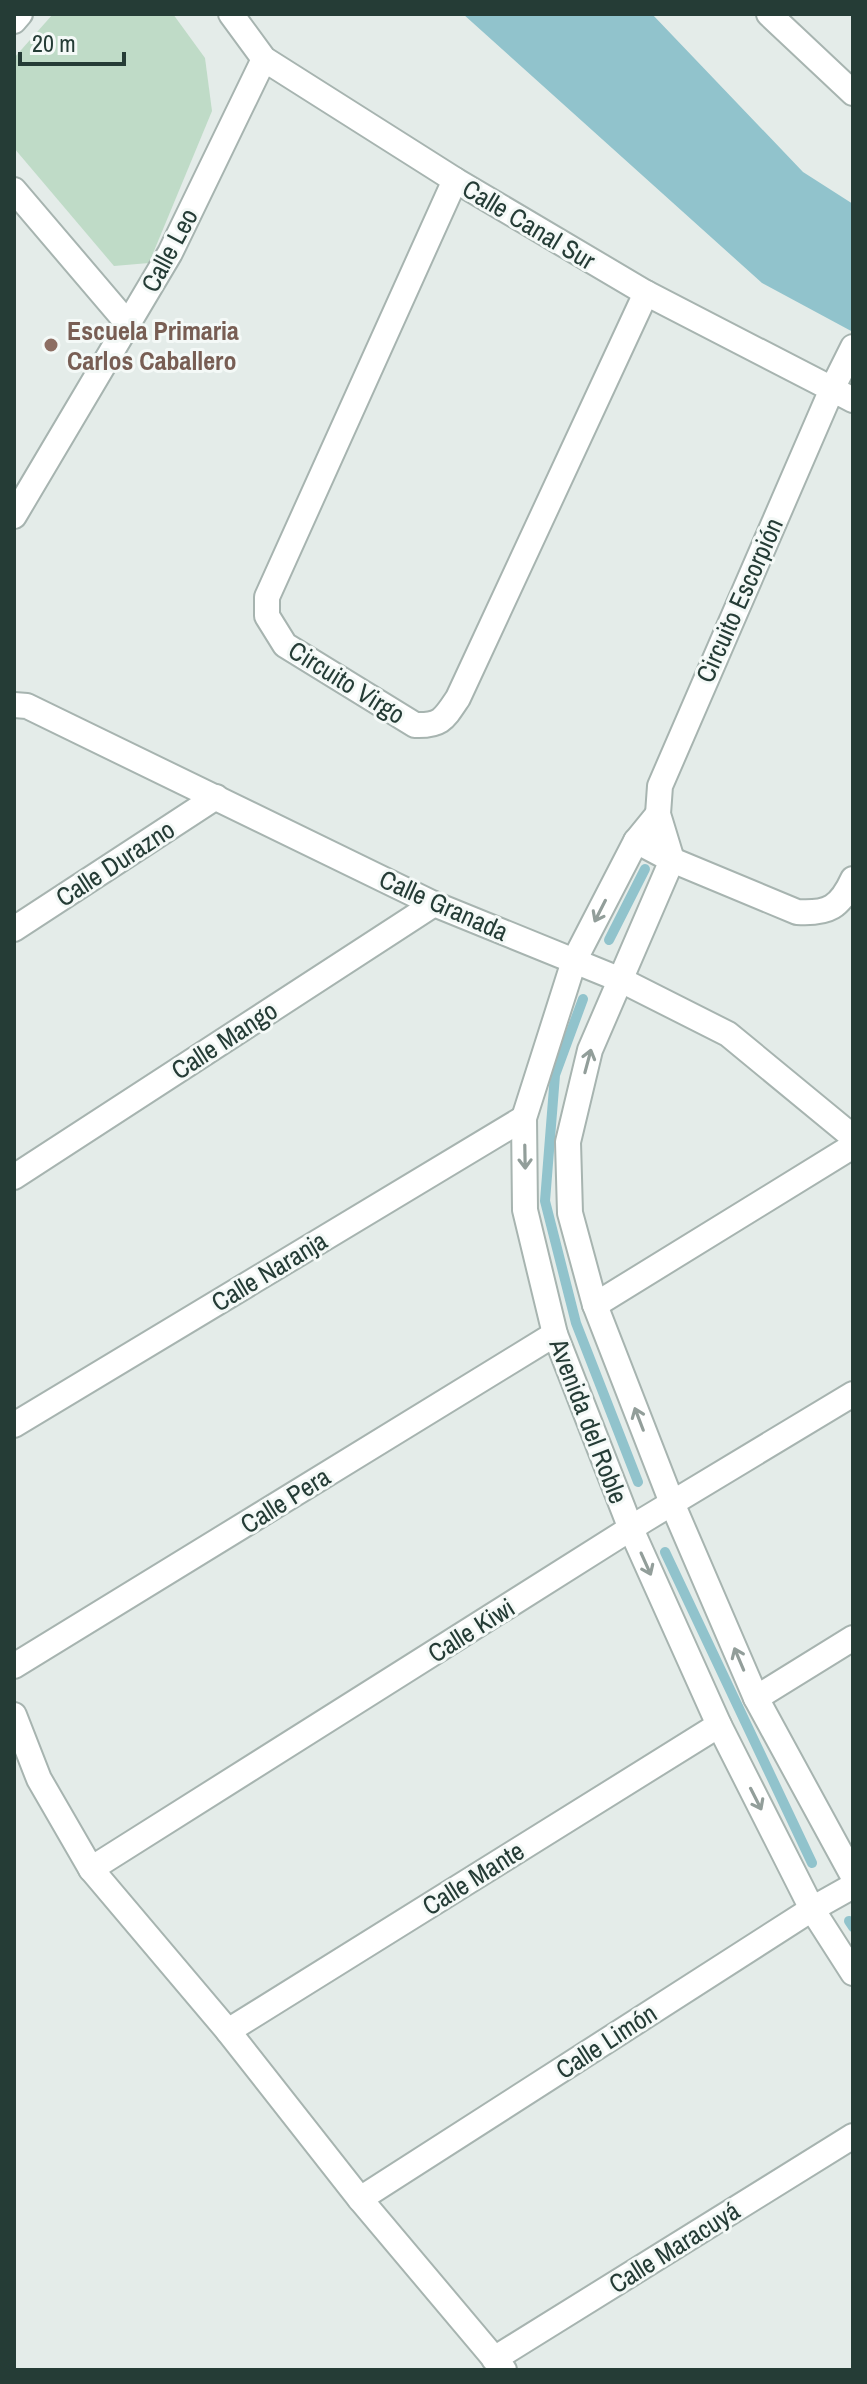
<svg xmlns="http://www.w3.org/2000/svg" width="867" height="2384" viewBox="0 0 867 2384" font-family="'Archivo Narrow',sans-serif">
  <style>
    .green { fill: #bfdbc7 }
    .water { fill: #91c3cc }
    .lines { fill: none; stroke-linecap: round; stroke-linejoin: round }
    .stream { stroke: #91c3cc; stroke-width: 10 }
    .minor-casing { stroke: #a7b4b0; stroke-width: 28 }
    .tertiary-casing { stroke: #a7b4b0; stroke-width: 28 }
    .minor { stroke: #fff; stroke-width: 24 }
    .tertiary { stroke: #fff; stroke-width: 24 }
    .oneway { stroke: #929e9a }
    .education-dot { fill: #8d6e63; stroke: #f4f9f7; stroke-width: 3 }
    .labels { text-anchor: middle; dominant-baseline: central; stroke-width: 6; stroke-linejoin: round; paint-order: stroke }
    .street-label { font-size: 26px; fill: #253c36; stroke: #f4f9f7 }
    .education-label { font-size: 26px; font-weight: bold; fill: #785e54; stroke: #f4f9f7; text-anchor: start }
  </style>
  <rect width="100%" height="100%" fill="#e4ece9"/>
  <path class="green" d="M53,14H173L205,58L212,111L149,263L114,266L14,148V58Z"/>
  <path class="water" d="M463,14H652L803,172L853,204V332L762,283Z"/>
  <g class="lines">
    <g class="stream">
      <path d="M609,940L645,869"/>
      <path d="M583,999L555,1075L545,1201L576,1323L638,1482"/>
      <path d="M665,1552L812,1863"/>
      <path d="M849,1921L853,1927"/>
    </g>
    <defs>
      <g id="minor">
        <path d="M769,14L853,93"/>
        <path d="M14,21L20,14"/>
        <path d="M455,180L267,597V616L285,645L415,725C441,726 444,719 458,698L646,293"/>
        <path d="M14,190L129,325"/>
        <path d="M853,347L832,389L853,400"/>
        <path d="M14,516L170,253L264,59"/>
        <path d="M14,705L27,706L434,904L621,980L728,1034L853,1137"/>
        <path d="M636,841L672,860L797,912C829,914 840,907 853,879"/>
        <path d="M14,929L216,797"/>
        <path d="M14,1177L434,904"/>
        <path d="M595,1305L853,1146"/>
        <path d="M14,1425L524,1118"/>
        <path d="M14,1666L555,1334"/>
        <path d="M756,1698L853,1638"/>
        <path d="M14,1715L39,1779L91,1869L228,2031L360,2199L504,2370"/>
        <path d="M91,1869L644,1520L853,1394"/>
        <path d="M228,2031L719,1725"/>
        <path d="M360,2199L812,1909L853,1886"/>
        <path d="M494,2359L853,2136"/>
      </g>
      <g id="tertiary">
        <path d="M231,14L264,59L455,180L646,293L832,389L660,786L658,814L672,860L590,1050L568,1142L570,1213L595,1305L672,1503L756,1698L853,1876"/>
        <path d="M658,814L636,841L574,961L524,1118L525,1210L555,1334L631,1529L719,1725L812,1909L853,1973"/>
      </g>
    </defs>
    <use href="#minor" class="minor-casing"/>
    <use href="#tertiary" class="tertiary-casing"/>
    <use href="#minor" class="minor"/>
    <use href="#tertiary" class="tertiary"/>
  </g>
  <defs><path id="oneway-shaft" d="M-6 0H5M1.5-3L5.5 0L1.5 3" fill="none" stroke-width="1.6" stroke-linecap="round" stroke-linejoin="round" transform="scale(2)"/></defs>
  <g class="oneway">
    <use href="#oneway-shaft" transform="translate(600 911) rotate(117)"/>
    <use href="#oneway-shaft" transform="translate(588 1061) rotate(-75)"/>
    <use href="#oneway-shaft" transform="translate(525 1157) rotate(89)"/>
    <use href="#oneway-shaft" transform="translate(639 1419) rotate(-111)"/>
    <use href="#oneway-shaft" transform="translate(646 1564) rotate(66)"/>
    <use href="#oneway-shaft" transform="translate(739 1659) rotate(-113)"/>
    <use href="#oneway-shaft" transform="translate(756 1799) rotate(63)"/>
  </g>
  <circle class="education-dot" cx="51" cy="345" r="8"/>
  <g class="labels">
    <g class="street-label">
      <text transform="translate(529 224) rotate(31)">Calle Canal Sur</text>
      <text transform="translate(169 250) rotate(-62)">Calle Leo</text>
      <text transform="translate(739 600) rotate(-66)">Circuito Escorpión</text>
      <text transform="translate(347 682) rotate(32)">Circuito Virgo</text>
      <text transform="translate(115 863) rotate(-33)">Calle Durazno</text>
      <text transform="translate(444 905) rotate(24)">Calle Granada</text>
      <text transform="translate(224 1040) rotate(-33)">Calle Mango</text>
      <text transform="translate(269 1271) rotate(-31)">Calle Naranja</text>
      <text transform="translate(589 1421) rotate(69)">Avenida del Roble</text>
      <text transform="translate(285 1500) rotate(-32)">Calle Pera</text>
      <text transform="translate(471 1630) rotate(-32)">Calle Kiwi</text>
      <text transform="translate(473 1878) rotate(-32)">Calle Mante</text>
      <text transform="translate(606 2041) rotate(-33)">Calle Limón</text>
      <text transform="translate(674 2247) rotate(-32)">Calle Maracuyá</text>
    </g>
    <g class="education-label">
      <text x="67" y="330">Escuela Primaria<tspan x="67" dy="30">Carlos Caballero</tspan></text>
    </g>
  </g>
  <rect width="867" height="2384" fill="none" stroke="#253c36" stroke-width="32"/>
  <path d="M20 52v12h104v-12" fill="none" stroke="#253c36" stroke-width="4"/>
  <text x="32" y="52" font-size="24" fill="#253c36" stroke="#f4f9f7" stroke-width="6" paint-order="stroke">20 m</text>
</svg>
